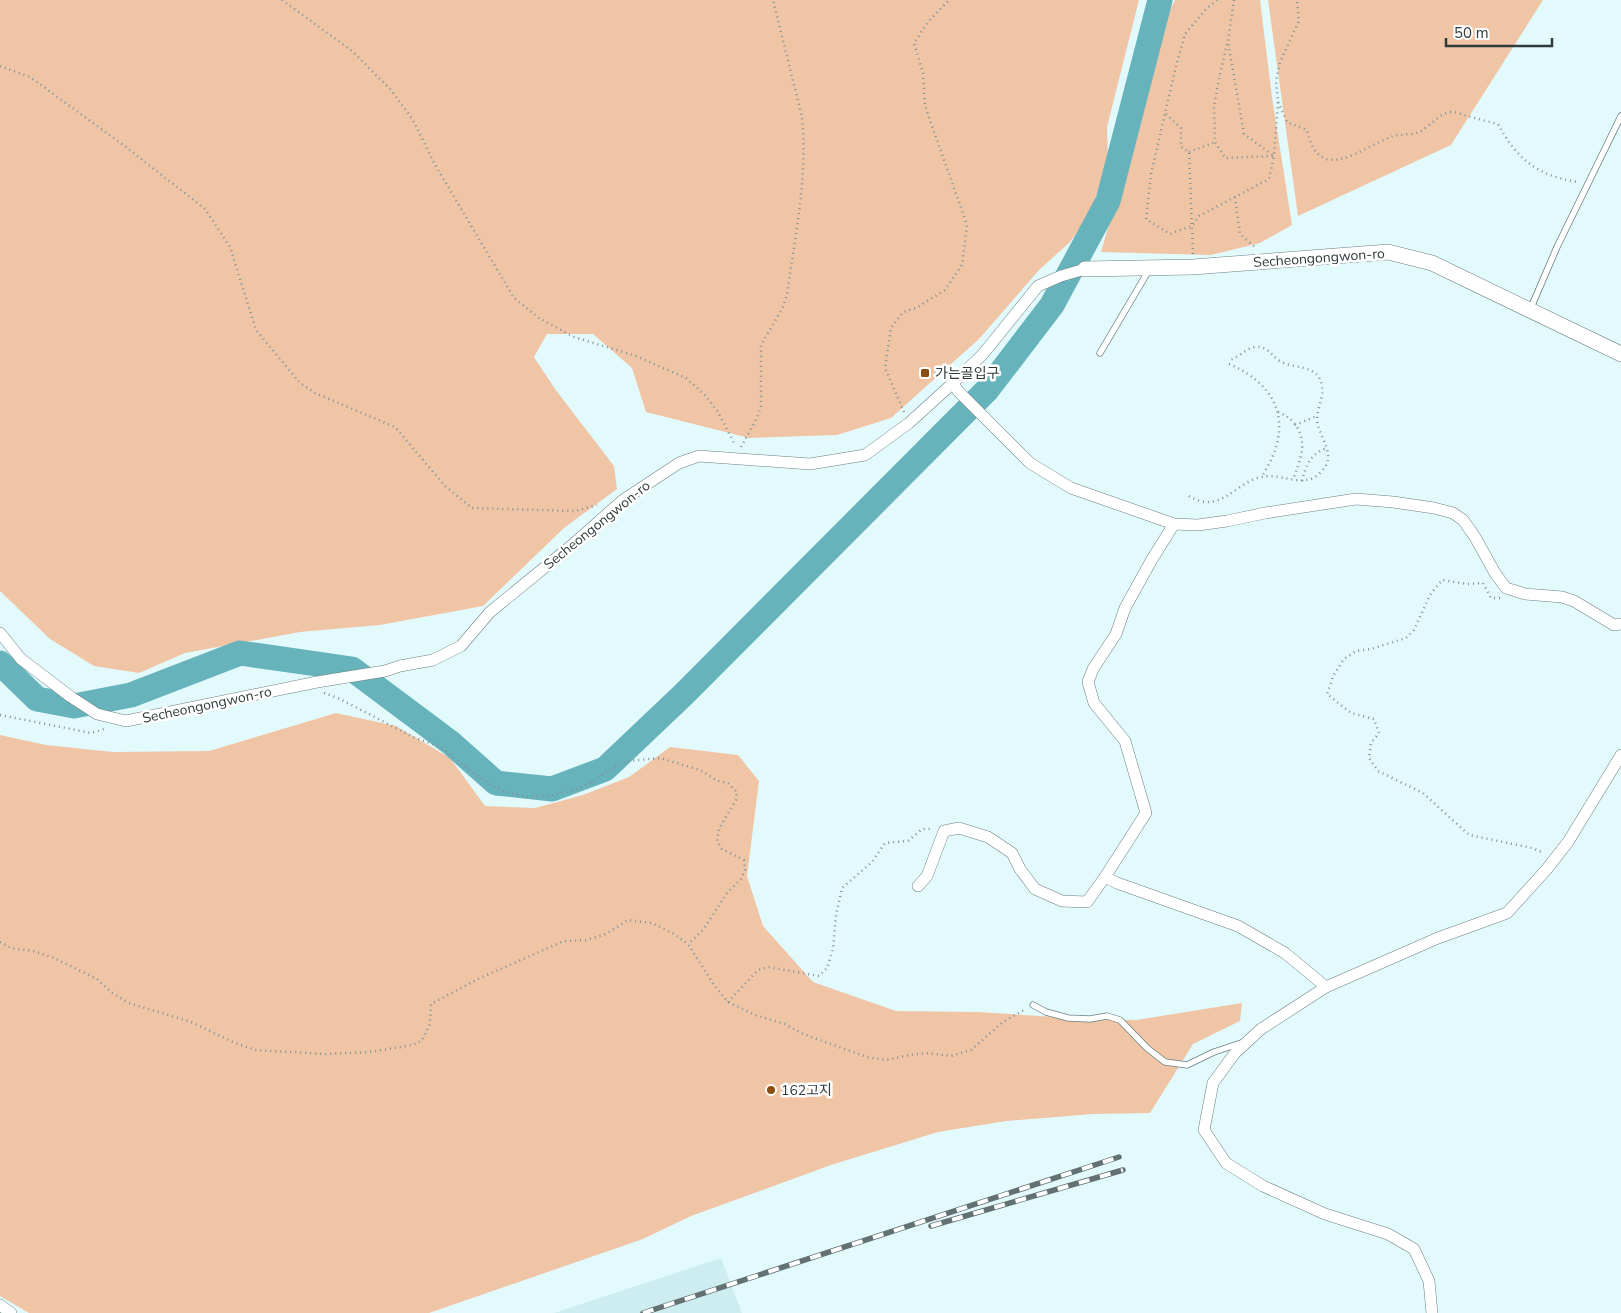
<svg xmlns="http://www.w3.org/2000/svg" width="1621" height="1313" viewBox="0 0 1621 1313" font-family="'Nunito Sans','Noto Sans KR',sans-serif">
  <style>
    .built { fill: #ceedf0 }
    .green { fill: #efc5a6 }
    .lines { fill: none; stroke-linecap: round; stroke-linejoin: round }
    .river { stroke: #67b3bc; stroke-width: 25 }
    .service-casing { stroke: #6b7f82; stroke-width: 7 }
    .minor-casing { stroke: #6b7f82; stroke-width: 12 }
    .tertiary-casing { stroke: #6b7f82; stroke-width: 16 }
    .path { stroke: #829193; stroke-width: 2.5; stroke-dasharray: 1 4; stroke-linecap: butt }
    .service { stroke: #fff; stroke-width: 5.5 }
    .minor { stroke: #fff; stroke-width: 11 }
    .tertiary { stroke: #fff; stroke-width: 15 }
    .rail-casing { stroke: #647173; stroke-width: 5.5 }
    .rail { stroke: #fff; stroke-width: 4; stroke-dasharray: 11; stroke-linecap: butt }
    .poi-dot { fill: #8a4c10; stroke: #fff; stroke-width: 2 }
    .labels { text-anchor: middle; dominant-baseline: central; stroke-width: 5; stroke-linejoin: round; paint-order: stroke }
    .street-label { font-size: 14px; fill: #323b3c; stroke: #fff }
    .poi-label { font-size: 14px; fill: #323b3c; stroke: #fff; text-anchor: start }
  </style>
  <rect width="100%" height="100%" fill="#e3fafd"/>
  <path class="built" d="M721,1258L742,1313H554Z"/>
  <g class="green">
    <path d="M0,0H1139L1107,127L1108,161L1090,214L1070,242L1039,270L979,339L891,418L837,435L749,438L646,412L632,368L593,334H547L534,357L555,389L614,466L617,489L564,528L483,606L380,625L300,632L185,653L139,673L94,666L50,639L0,591Z"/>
    <path d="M1175,0H1260L1272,97L1292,225L1260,243L1211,255L1101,252L1169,12Z"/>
    <path d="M1268,0H1543L1451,145L1298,216Z"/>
    <path d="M336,713L396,726L450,758L485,806L535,808L583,795L629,777L670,747L738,755L759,781L747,876L763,926L813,982L896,1011L978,1012L1086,1019L1136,1020L1242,1003L1240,1021L1193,1044L1150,1113L1093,1114L1006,1121L938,1132L831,1165L691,1216L643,1239L429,1313H29L0,1296V735L46,745L113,752L209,751Z"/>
  </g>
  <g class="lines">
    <path class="river" d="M0,663L37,699L74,706L131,695L240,653L352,669L451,743L496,783L552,789L605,769L683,695L987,390L1052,305L1108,201L1160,0"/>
    <defs>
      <g id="service">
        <path d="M1530,310L1557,247L1621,116"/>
        <path d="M1100,353L1149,270"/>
        <path d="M1033,1005L1046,1012L1068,1018L1090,1019L1107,1016L1120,1020L1147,1048L1165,1062L1187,1065L1214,1052L1241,1043"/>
      </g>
      <g id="minor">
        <path d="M953,383L958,391L1030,463L1071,488L1174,524L1198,525L1227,521L1265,513L1356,499L1393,502L1434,508L1453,513L1463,520L1475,537L1495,573L1506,588L1525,594L1562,597L1574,601L1614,625L1621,624"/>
        <path d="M0,633L21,659L71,697L97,714L126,721L317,682L385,671L400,666L433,660L461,646L490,612L571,546L623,500L679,463L699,456L810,464L865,455L909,423L953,383L983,354L1038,286L1061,276L1085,269"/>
        <path d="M1105,877L1117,883L1238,926L1285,953L1326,987"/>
        <path d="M918,886L927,876L944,831L959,828L988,837L1012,853L1020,869L1035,889L1062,901L1087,902L1105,877L1146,813L1125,741L1094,703L1088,682L1093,669L1116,634L1125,608L1151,561L1174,524"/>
        <path d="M0,1305L11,1313"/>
        <path d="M1432,1313L1429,1281L1414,1249L1388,1234L1325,1214L1263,1186L1226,1163L1204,1130L1213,1083L1235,1053L1261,1029L1326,987L1438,938L1507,913L1546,870L1568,842L1621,755"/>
      </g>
      <path id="tertiary" d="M1085,269L1193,267L1388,252L1432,263L1621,354"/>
    </defs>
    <use href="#service" class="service-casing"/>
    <use href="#minor" class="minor-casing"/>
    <use href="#tertiary" class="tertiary-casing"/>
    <g class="path">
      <path d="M282,0L352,51L391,90L413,120L434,163L514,298L539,318L574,337L636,356L686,378L706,396L718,412L733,441L734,446"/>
      <path d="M1217,0L1206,9L1185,34L1176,66L1151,174L1146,219L1170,234L1192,226L1199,216L1269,179L1274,156L1244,134L1228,42L1234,0"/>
      <path d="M1227,44L1219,79L1214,106L1215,142L1225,158L1274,156L1278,102L1276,81L1280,62L1299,21L1297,0"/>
      <path d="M0,66L30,77L126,147L205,209L230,247L256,330L300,383L315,393L395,427L445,486L472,508L575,511L597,505"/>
      <path d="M1278,102L1287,122L1307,130C1319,186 1360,148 1391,137C1400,133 1412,136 1421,131C1430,126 1442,111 1453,112C1457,112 1461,114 1464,115C1475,118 1486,121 1498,124C1517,159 1537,176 1578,182"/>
      <path d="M1166,114L1181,128V147L1189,152L1193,254"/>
      <path d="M1189,152L1215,142"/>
      <path d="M1235,197L1240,234L1256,248"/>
      <path d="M1229,364C1267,380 1290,410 1274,453C1271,461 1266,469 1262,477"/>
      <path d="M904,412L885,368L891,328L903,312L916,308L945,290L962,265L967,225L925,106L923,73L914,43L928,22L949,0"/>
      <path d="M1278,412C1286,415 1292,420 1297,427C1308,445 1299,462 1293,480"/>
      <path d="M1295,425L1317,416"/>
      <path d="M741,447L757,418L761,406V345L782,309L787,295C795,236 808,176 802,117L773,0"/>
      <path d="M1302,481C1306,465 1310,454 1327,448"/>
      <path d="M1189,496C1221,515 1234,483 1261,477C1282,472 1305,491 1322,471C1336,456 1322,441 1318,425C1314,413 1324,400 1322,387C1319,363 1294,370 1280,361C1270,355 1269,346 1255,347C1244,349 1238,359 1228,360"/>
      <path d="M1500,598H1491L1483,583L1468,584L1442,580L1430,595L1414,630L1406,638L1371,649L1356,651L1344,659L1333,676L1327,694L1351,713L1374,719L1379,733L1371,743L1369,758L1378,771L1423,793L1469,835L1532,848L1544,853"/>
      <path d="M324,693L338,698L413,737L441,747L473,773L491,785L507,792L527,797L549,796L572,791L593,782L611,768L628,761L660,758L700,770L718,781L728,783L737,792L736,800L719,829L717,841L722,849L744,860L745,870L741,879L727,893L703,930L688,944"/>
      <path d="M0,715L91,733L104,729"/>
      <path d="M0,942L11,948L33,951L54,958L97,979L111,992L129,1003L191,1022L233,1042L255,1050L325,1054L370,1052L413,1045L422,1040L430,1024L431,1004L478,979L564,941L586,940L606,934L628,920L652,923L674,934L688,944L714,985L728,1002L755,1015L785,1024L803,1034L867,1057L886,1060L909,1055L928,1053L951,1056L971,1050L1003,1022L1024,1010"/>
      <path d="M728,1002L758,970L768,967L819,976L827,968L833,949L836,915L842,888L872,862L885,843L908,841L922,829H932"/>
    </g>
    <use href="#service" class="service"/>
    <use href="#minor" class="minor"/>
    <use href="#tertiary" class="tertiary"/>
    <defs>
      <g id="rail">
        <path d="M931,1226L1123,1170"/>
        <path d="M643,1313L1119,1157"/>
      </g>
    </defs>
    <use href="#rail" class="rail-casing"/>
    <use href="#rail" class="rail"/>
  </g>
  <g class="poi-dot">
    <rect x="920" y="368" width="10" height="10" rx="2.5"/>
    <circle cx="771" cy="1090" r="5"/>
  </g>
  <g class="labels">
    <g class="street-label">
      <text transform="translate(1319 258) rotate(-4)">Secheongongwon-ro</text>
      <text transform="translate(597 525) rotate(-39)">Secheongongwon-ro</text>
      <text transform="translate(207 705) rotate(-12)">Secheongongwon-ro</text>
    </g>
    <g class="poi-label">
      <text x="935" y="373">가는골입구</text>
      <text x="781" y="1090">162고지</text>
    </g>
  </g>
  <path d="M1446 38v8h106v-8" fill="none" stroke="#323b3c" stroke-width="2.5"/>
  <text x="1454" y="38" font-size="15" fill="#323b3c" stroke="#ffffff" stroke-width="4" paint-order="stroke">50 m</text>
</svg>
